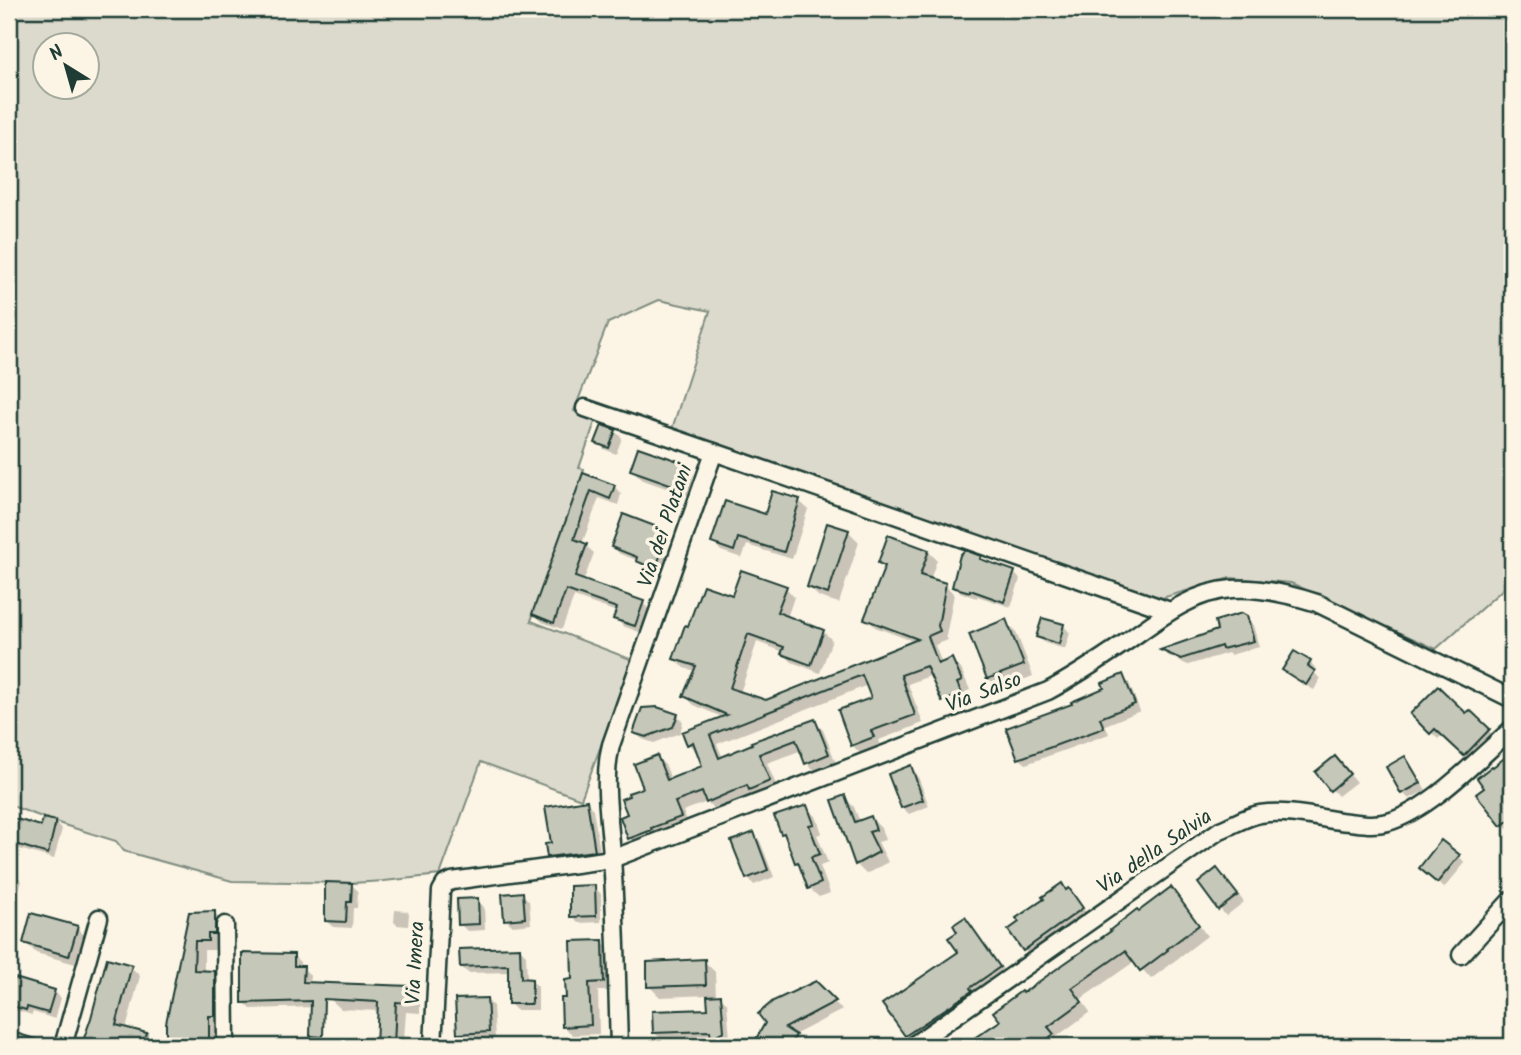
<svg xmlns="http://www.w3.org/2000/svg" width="1521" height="1055" viewBox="0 0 1521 1055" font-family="Kalam,sans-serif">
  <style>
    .green { fill: #dcdacc; stroke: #7e8c80; stroke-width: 2; fill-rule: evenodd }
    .shadow { fill: #0003 }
    .building { fill: #c5c7b9; stroke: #1f3d34; stroke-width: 2 }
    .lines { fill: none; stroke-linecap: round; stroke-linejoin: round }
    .minor-casing { stroke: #1f3d34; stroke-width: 21 }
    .minor { stroke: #fcf5e5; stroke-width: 16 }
    .labels { text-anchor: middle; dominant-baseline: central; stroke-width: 7; stroke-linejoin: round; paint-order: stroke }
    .street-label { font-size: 21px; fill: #1f3d34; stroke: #fcf5e5 }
  </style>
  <rect width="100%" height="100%" fill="#fcf5e5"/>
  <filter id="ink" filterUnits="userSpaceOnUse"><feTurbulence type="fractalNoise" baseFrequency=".0143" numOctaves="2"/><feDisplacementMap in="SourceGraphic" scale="14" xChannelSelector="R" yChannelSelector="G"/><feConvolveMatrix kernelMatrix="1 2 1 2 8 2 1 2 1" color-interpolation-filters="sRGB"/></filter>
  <g filter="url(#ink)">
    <path class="green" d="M9,9H1512V581L1436,649L1291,583L1230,578L1162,598L671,432L710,311L659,300L608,323L574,411L596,419L579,468L584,469L583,473L531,621L633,660L581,799L481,762L440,875L384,881L352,883L232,881L124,851L116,841L64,825L9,805ZM46,46H88V88H46Z"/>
    <g class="shadow">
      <path d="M615,431L622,438L616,454L604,449L597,443Z"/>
      <path d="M683,464L694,475L692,479L696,483L692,497L643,480L632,470Z"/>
      <path d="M584,475L614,486L621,494L618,505L599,498L582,544L586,546L594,553L583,582L643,603L650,611L642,633L623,626L615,618L617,612L574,597L562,629L542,622L534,614Z"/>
      <path d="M799,501L808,509L792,559L747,545L742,558L721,551L713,542Z"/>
      <path d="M659,529L665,536L660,550L668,558L662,574L645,568L637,560L620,554L613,547Z"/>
      <path d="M848,531L859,542L839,603L819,597L809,587Z"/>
      <path d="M928,551L937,560L930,580L945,585L954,594L946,636L948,640L935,645L942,664L952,660L961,669L970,690L965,692L969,703L952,710L943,701L932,675L908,684L923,723L879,740L881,746L861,754L852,745L873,699L868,685L717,744L723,758L814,721L823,730L836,763L815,771L807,763L802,750L767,763L778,790L759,798L756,794L716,811L707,802L683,811L689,826L638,847L630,838L629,815L645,789L657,757L666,766L671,780L704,767L697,753L689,744L724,718L694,705L685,696L696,671L684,668L675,659L689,629L733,598L786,588L794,597L787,618L823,631L832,640L820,673L792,662L784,654V652L757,642L740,693L766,702L915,642L875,627L866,618L885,569L880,563Z"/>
      <path d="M980,558L985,563L1014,573L1020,579L1011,607L977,596V598L961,593L954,586Z"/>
      <path d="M1246,618L1253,625L1259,647L1230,655L1228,653L1188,665L1169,656L1163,651L1219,631Z"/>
      <path d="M1005,622L1016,632L1033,676L999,689L988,678L971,635Z"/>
      <path d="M1064,626L1070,633L1065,649L1045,643L1038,637Z"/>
      <path d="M1310,662L1316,669L1314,672L1320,679L1314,690L1291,677L1285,670Z"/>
      <path d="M1122,676L1129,683L1140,711L1105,725L1109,734L1026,764L1019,758L1074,705L1107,689Z"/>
      <path d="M1470,712L1495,737L1472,761L1443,734L1438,739L1413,714L1466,716Z"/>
      <path d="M677,715L683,722L680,733L654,743L642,739L635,733Z"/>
      <path d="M1512,754V832L1511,833L1479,794L1486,788L1493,770Z"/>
      <path d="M1405,758L1411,765L1426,790L1409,799L1403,793Z"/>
      <path d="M1341,764L1356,782L1338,796L1317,773Z"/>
      <path d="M910,767L917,774L929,806L909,814L902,807Z"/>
      <path d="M844,797L854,807L860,822L871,818L881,828L885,840L878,842L888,862L866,874L856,864Z"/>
      <path d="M586,802L593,809L601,857L555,863L549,857Z"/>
      <path d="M806,807L816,816L822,833L817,835L828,863L820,866L830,893L819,897L809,888L801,866L797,862L789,840L782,833Z"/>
      <path d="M9,819L42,829L55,823L62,829L54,859L9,846V848Z"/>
      <path d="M753,834L760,841L774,877L754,885L748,878Z"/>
      <path d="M1459,856L1465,863L1444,888L1428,874Z"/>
      <path d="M9,872L15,875L22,881L19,890L9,887Z"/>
      <path d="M1224,877L1244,902L1226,916L1200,884Z"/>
      <path d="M351,884L358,891L357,908H353L352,928L333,927L326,921Z"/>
      <path d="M594,887L601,894V922L579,923L572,916Z"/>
      <path d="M1170,889L1180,899L1207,936L1151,979L1135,961L1081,999L1090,1012L1056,1037L1062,1045L1060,1046H965L1002,1021L1023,995Z"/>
      <path d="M1069,890L1088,915L1031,957L1024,950L1046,900Z"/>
      <path d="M522,894L529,901L531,924L513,926L506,920Z"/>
      <path d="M477,900L484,907L485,930L467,931L460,924Z"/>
      <path d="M395,910L406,911L409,913L408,926L397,925L394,922Z"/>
      <path d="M214,913L224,923V943H217V950H204V972L214,973L224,983L218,1025V1046H168L167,1024L190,914Z"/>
      <path d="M964,919L973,928L1008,976L916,1044L907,1035L885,1004L961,952L960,932Z"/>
      <path d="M77,928L87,938L79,965L36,953L25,942Z"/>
      <path d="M602,942L611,951L612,991H598L599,1034L573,1035L563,1026L567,1000L574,981Z"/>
      <path d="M519,948L526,955L527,980H531L538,987V1010H516L509,1003L510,972L468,973L461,967Z"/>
      <path d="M293,956L300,962V968H303L310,975L309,986L314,1007L251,1009L244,1002Z"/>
      <path d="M704,961L715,972L716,997L720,996L727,1003L730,1038L725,1040L750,1046H724V1041L719,1044L712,1037L661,1039L654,1032L710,1010L709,995L660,997L649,986Z"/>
      <path d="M131,967L140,976L126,1029L146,1035L155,1044L154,1046H83L93,1018Z"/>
      <path d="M16,980L54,991L61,998L55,1019L33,1012L32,1015L15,1010L9,1004Z"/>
      <path d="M815,983L842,1010L794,1035L803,1044L802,1046H754L767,1023Z"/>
      <path d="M410,988L420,999V1013L406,1012L404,1040L408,1041L414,1046H378L379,1011L341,1009L330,999Z"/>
      <path d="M486,999L493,1006L495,1038L466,1040L459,1033Z"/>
    </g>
    <g class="building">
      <path d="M602,425L616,430L609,448L595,443Z"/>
      <path d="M638,447L684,463L682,470L687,471L681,488L630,470Z"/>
      <path d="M583,473L615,485L610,499L591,491L574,539L587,544L575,577L644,601L635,626L613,619L617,608L566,590L554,623L532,614Z"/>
      <path d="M772,491L800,499L784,552L738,538L734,551L711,543L725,501L765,514Z"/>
      <path d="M623,514L660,528L653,546L663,549L655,569L636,561L637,557L611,547Z"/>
      <path d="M827,523L849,530L828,594L807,587Z"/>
      <path d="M888,535L929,550L920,575L946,583L938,626L940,631L928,636L938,664L952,658L962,681L957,683L962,694L942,702L926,666L901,675L915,715L871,731L874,737L851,746L838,710L871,698L862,675L710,735L719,758L752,744L751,742L815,719L829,754L805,764L796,740L759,754L770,781L749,790L747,785L706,803L702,792L675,802L681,817L651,828L652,830L628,839L620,817L627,814L621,799L629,796L628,793L643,788L634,764L657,755L667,780L702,766L693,742L687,745L682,732L727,715L683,696L696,666L673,659L685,625L688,626L703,585L732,595L741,570L787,586L777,612L824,630L811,665L781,654L784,647L748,634L730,688L766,700L918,639L864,619L885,566L878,563Z"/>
      <path d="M965,550L981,556L980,559L1015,571L1004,602L970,590V592L952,587L960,555Z"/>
      <path d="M1242,613L1247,616L1254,641L1222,649L1221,646L1181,659L1160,650L1217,630L1215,621Z"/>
      <path d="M1042,618L1064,624L1059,644L1036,637Z"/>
      <path d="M1006,619L1024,665L987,679L969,634Z"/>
      <path d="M1294,651L1311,661L1308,666L1315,671L1306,685L1282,670Z"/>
      <path d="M1123,674L1135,704L1100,718L1104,728L1018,759L1006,728L1072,704L1071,702L1104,688L1102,683Z"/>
      <path d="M1438,686L1466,713L1470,710L1490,729L1464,756L1435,729L1430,734L1410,714Z"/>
      <path d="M657,707L678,714L673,727L646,737L633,733L642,708Z"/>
      <path d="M1512,752V818L1501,826L1476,794L1484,788L1477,778L1492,766L1493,767Z"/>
      <path d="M1335,756L1350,774L1330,791L1315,772Z"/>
      <path d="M1405,756L1421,783L1401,794L1386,767Z"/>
      <path d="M911,765L923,800L901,808L888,774Z"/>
      <path d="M845,795L855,822L871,816L876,830L869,832L879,852L855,865L832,800Z"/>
      <path d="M587,800L595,851L547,857L545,844L551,843L545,807Z"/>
      <path d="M807,805L814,824L809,825L820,854L811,857L821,883L808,889L798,862L795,863L784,833L781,834L774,816Z"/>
      <path d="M9,817L41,826L43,818L56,821L48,854L9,842Z"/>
      <path d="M754,832L768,870L746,879L731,841Z"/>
      <path d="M1441,840L1460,855L1437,883L1419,868Z"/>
      <path d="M1217,868L1238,895L1218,910L1198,883Z"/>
      <path d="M325,882L352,883L351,902H347L346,922L325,921Z"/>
      <path d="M1062,883L1066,890L1069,888L1083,908L1023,951L1008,930L1019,922L1016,918L1044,899L1042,897Z"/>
      <path d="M595,885L596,916L570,917V886Z"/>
      <path d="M1171,887L1199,925L1167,949L1168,950L1140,971L1125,951L1072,988L1082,1002L1048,1027L1054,1034L1038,1046H962L1000,1021L993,1012L1021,991L1023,993L1058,968L1111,931L1110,930L1137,909L1139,911Z"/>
      <path d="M523,892L525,918L504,920L502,894Z"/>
      <path d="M478,898L479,924L458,925L457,899Z"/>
      <path d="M215,911V934H208V941H195L194,970L215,971V1016H209V1046H166V1023L189,912Z"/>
      <path d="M31,913L78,926L69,956L23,943Z"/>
      <path d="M965,917L1000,967L970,988L972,991L905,1036L882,1004L958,952L948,938L957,932L953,925Z"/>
      <path d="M603,940L604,982L589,983L591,1025L562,1027L561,998H566L565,980L572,979L571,941Z"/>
      <path d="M520,947L521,978L532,979V1004H508V965L460,967L459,949Z"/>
      <path d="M242,953L294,954V966H304L303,982L411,986L410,1003L396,1002L394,1046H376L378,1002L324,999L323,1037L310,1036L311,1001L242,1003Z"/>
      <path d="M107,958L132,965L116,1025L147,1033L143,1046H102L83,1041L91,1018Z"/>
      <path d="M705,959L706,985L647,987V962Z"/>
      <path d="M15,978L55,990L48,1013L27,1007L26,1010L9,1005V997Z"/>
      <path d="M816,981L836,1001L785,1028L796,1035L789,1046H752L765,1023L758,1014L773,1001Z"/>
      <path d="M721,995L724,1031L711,1038L710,1031L653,1033L652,1011L708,1009L707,996Z"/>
      <path d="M487,998L489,1032L457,1034L455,999Z"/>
      <path d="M9,1031L48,1043L47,1046H9Z"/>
    </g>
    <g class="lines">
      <defs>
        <g id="minor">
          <path d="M585,408L714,452"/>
          <path d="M225,925L226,1046"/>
          <path d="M1461,955L1512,899"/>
          <path d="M63,1046L99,918"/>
          <path d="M433,1046L441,891L445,884L452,881L612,859L1048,691C1076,676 1101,659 1126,642C1159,619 1191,592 1232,589C1258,587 1292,595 1317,603L1512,699"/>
          <path d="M619,1046C617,983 616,920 612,857C610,820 602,781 611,745L714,452L1170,611"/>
          <path d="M912,1046L1220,830C1233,825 1247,816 1260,814C1287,810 1314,817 1340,821C1357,823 1372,826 1388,822C1430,810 1479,758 1512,729"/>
        </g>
      </defs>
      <use href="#minor" class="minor-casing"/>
      <use href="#minor" class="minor"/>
    </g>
  </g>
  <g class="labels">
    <g class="street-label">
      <text transform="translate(666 526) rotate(-71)">Via dei Platani</text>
      <text transform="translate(984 693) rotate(-21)">Via Salso</text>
      <text transform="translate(1155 852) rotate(-34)">Via della Salvia</text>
      <text transform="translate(416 963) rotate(-87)">Via Imera</text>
    </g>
  </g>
  <rect width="1521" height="1055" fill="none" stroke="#fcf5e5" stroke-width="35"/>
  <rect x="18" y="18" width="1486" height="1020" fill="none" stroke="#1f3d34" stroke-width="2.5" filter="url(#ink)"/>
  <g transform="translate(66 66) rotate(323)"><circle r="33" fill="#fcf5e5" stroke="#a4ab9e" stroke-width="2"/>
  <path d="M0-5L12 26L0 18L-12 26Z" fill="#1f3d34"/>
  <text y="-10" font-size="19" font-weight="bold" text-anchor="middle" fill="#1f3d34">N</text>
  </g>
</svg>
